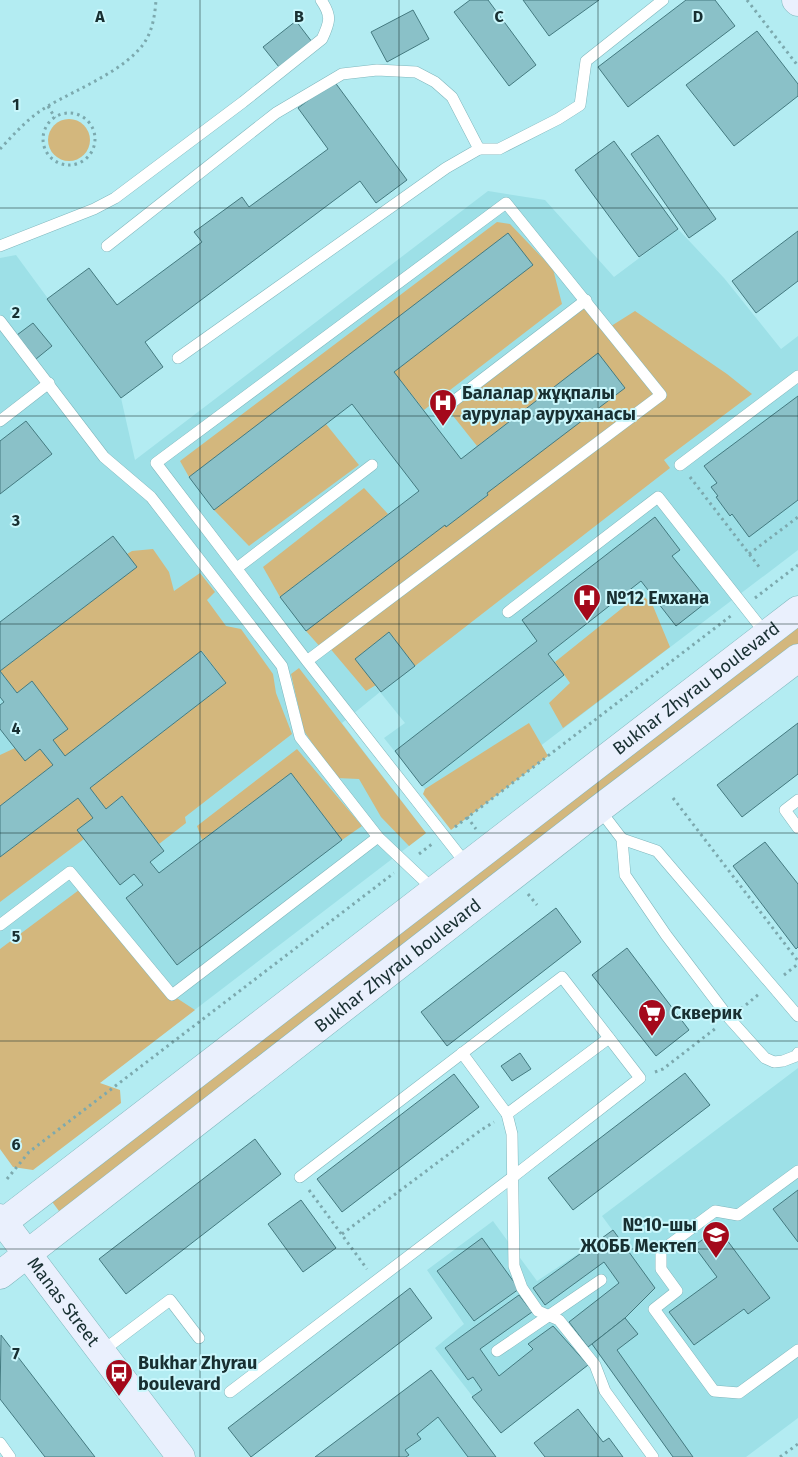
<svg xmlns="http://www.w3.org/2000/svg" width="798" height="1457" viewBox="0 0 798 1457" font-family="'Fira Sans',sans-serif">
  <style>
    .built { fill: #9de0e7 }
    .green { fill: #d3b77d }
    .building { fill: #8ac1c8; stroke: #447a80 }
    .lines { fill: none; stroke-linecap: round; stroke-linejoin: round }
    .lane-casing { stroke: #80b7bd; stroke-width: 12 }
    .secondary-casing { stroke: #80b7bd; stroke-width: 29 }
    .path { stroke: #7ca9ae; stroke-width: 3; stroke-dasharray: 2.5 4; stroke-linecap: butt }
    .lane { stroke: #fff; stroke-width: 11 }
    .secondary { stroke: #eaf0fd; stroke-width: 28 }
    .grid { fill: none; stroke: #182f31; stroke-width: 1; stroke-opacity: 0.55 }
    .labels { text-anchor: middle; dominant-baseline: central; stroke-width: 4; stroke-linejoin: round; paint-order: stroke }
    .poi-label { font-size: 18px; font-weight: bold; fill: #182f31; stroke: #caf7fc; text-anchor: start }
    .street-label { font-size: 18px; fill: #182f31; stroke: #caf7fc }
    .grid-label { font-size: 16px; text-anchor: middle; font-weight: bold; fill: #182f31; stroke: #caf7fc; stroke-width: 4; stroke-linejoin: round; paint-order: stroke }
  </style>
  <rect width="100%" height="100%" fill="#b3ecf2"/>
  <g class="built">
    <path d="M488,191L545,200L614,277L678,229L724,278L781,349L798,336V550L447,817L384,738L405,723L380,692L342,723L426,833L14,1148L0,1130V258L16,255L121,398L135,460Z"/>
    <path d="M798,1068V1418L746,1457H673L600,1356L501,1433L435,1348L464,1324L427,1270L493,1221L537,1281L613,1231L602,1216Z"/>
    <path d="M431,1370L496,1457H315Z"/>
  </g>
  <g class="green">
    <circle cx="69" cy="140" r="21"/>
    <path d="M497,222L510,224L553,269L562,304L424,410L394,372L532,265L189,477L180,461Z"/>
    <path d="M586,300L608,328L635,311L727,374L752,394L664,460L670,468L415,666L389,632L355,659L376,685L366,691L328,646L322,649L306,631L445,525L446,527L488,495L487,493L624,387L598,354L477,446L446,407Z"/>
    <path d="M326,424L359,465L249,546L214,510Z"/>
    <path d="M364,488L388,514L280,597L263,567Z"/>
    <path d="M153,549L169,572L174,591L200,573L215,592L207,600L226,626L241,629L273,674L276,693L292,734L185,817L186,823L159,844L122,796L106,809L90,788L226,683L202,651L65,756L53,740L32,682L17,693L0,671L136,567L127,554L132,551Z"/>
    <path d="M641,593L653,606L670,647L563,728L549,703L570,683L555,662Z"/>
    <path d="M798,622V647L62,1215L50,1199Z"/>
    <path d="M299,668L426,833L409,846L381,817L359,779L336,778L304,731L291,674Z"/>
    <path d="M529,723L548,756L451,830L423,794L425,789Z"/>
    <path d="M15,748L40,749L53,765L0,806V755Z"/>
    <path d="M297,749L362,826L342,840L291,773L202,840L197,826Z"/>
    <path d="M78,798L93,818L77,830L84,839L0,902V857Z"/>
    <path d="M83,887L172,995L195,1010L100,1083L120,1090L121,1103L33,1170L13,1167L0,1149V949Z"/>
  </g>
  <g class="building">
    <path d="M470,0H488L536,65L509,86L454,12Z"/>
    <path d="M523,0H599L549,36Z"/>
    <path d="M686,0H715L735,26L628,107L598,67Z"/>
    <path d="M413,10L429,39L387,62L371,32Z"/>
    <path d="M296,21L312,42L279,67L263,47Z"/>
    <path d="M757,31L798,84V96L734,146L686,85Z"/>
    <path d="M334,81L407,180L376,203L360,181L145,342L163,367L121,398L47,299L89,268L117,305L202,242L194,232L242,197L249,207L328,149L298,108Z"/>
    <path d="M658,135L716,219L689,238L631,154Z"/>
    <path d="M614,141L678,229L639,257L575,170Z"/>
    <path d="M798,231V281L756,313L732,281Z"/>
    <path d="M508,233L533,265L394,372L461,459L598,353L625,388L487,493L488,495L446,527L445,525L306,631L280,597L419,491L352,404L214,510L189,477Z"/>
    <path d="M33,323L52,346L36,359L17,335Z"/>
    <path d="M798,396V500L749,537L732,514L730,516L716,497L718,496L711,487L717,483L704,466Z"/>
    <path d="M26,421L52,454L0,494V441Z"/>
    <path d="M655,517L680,550L672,556L708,601L676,626L641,581L548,654L564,675L422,786L395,751L537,641L522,620Z"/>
    <path d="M113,536L137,567L0,671L17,693L32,681L68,729L53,740L65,756L201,651L226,683L90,788L106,809L122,796L164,851L150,862L159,873L291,773L342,840L177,965L126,898L143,885L134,874L120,885L77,830L93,818L78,798L0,857V806L53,765L40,749L25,761L0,729V705L4,702L0,697V622Z"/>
    <path d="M389,632L415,666L381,692L355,659Z"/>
    <path d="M798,723V774L742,817L717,785Z"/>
    <path d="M765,842L798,884V947L796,949L733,866Z"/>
    <path d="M556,908L581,942L447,1046L421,1012Z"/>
    <path d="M627,948L689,1030L656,1056L592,975Z"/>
    <path d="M520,1053L531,1069L512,1081L501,1066Z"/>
    <path d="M685,1073L710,1105L573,1210L548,1178Z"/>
    <path d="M454,1074L479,1107L342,1212L317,1179Z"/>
    <path d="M255,1139L281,1174L126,1294L99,1259Z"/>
    <path d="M798,1190V1242L773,1209Z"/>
    <path d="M301,1200L336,1248L303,1272L268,1224Z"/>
    <path d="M718,1228L770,1298L748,1314L744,1309L694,1345L669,1312L717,1277L694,1246Z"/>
    <path d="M613,1230L655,1288L625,1318L588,1347L569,1322L619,1283L604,1262L545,1305L533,1288Z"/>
    <path d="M482,1238L519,1289L474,1321L437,1271Z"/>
    <path d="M410,1288L432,1318L251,1457L228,1428Z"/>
    <path d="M519,1295L532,1312L480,1349L499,1376L533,1349L528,1344L553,1326L588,1365L501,1433L472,1397L482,1390L473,1377L468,1380L445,1348Z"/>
    <path d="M625,1318L638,1334L617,1350L693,1457H673L592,1344Z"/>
    <path d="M1,1335L95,1457H45L0,1399Z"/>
    <path d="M431,1370L496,1457H468L438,1417L417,1434L421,1439L405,1450L409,1455L406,1457H315Z"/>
    <path d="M578,1409L603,1442L609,1438L623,1457H545L534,1443Z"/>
  </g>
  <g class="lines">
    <defs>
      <g id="lane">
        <path d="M0,246L94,209L115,198L243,102L322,39C330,22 332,16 321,0"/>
        <path d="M107,246L276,113L342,74L377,70L416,72L435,82L452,97L479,149"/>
        <path d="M0,321L104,457L151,497L282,666L300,737L378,837L434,890"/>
        <path d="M178,358L446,168L479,149H499L558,119L580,105L586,61L663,0"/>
        <path d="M446,407L586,300"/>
        <path d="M0,421L49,383"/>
        <path d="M680,465L798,376"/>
        <path d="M237,568L372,465"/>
        <path d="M508,612L658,497L766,634"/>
        <path d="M307,661L661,395L506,203L156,463L307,661L467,865"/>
        <path d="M798,800L785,810L798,828"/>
        <path d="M599,809L622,839L625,875L666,935L729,1018L765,1058L774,1062L783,1061L796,1056L798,1053"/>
        <path d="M622,839L657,851L798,1016"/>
        <path d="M0,925L70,872L172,995L378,837"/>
        <path d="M462,1053L507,1114L512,1134L514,1266L522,1288L538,1311L559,1320L595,1365L605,1391L653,1457"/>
        <path d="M507,1114L609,1038"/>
        <path d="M798,1171L738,1215L715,1211L661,1251V1269L677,1291L654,1309L714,1391L739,1393L798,1350"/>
        <path d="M497,1351L601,1280"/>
        <path d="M101,1352L170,1300L199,1338"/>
        <path d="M230,1392L514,1176L640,1078L562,977L300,1177"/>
        <path d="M0,1443L10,1457"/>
      </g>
      <g id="secondary">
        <path d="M796,0L798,2"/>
        <path id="s1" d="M0,1218L181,1457"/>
        <path id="s2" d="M0,1225L798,610"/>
        <path id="s3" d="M0,1275L599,809L798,658"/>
      </g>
    </defs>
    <use href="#lane" class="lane-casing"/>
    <use href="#secondary" class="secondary-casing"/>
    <g class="path">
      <path d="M747,0L798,66"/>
      <path d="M48,106L55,118"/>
      <circle cx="69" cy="139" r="26"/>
      <path d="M0,149C15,133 29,117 48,106C77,89 129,69 146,40C153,28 155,14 156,0"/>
      <path d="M690,477L760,568"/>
      <path d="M749,554L798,517"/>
      <path d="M755,598L798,565"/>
      <path d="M673,798L798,961"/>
      <path d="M467,817L476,829"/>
      <path d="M455,827L732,615"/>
      <path d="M419,854L432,844"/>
      <path d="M528,894L537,905"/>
      <path d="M784,975L798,964"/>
      <path d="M741,1009L759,994"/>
      <path d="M655,1072L663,1069L716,1028"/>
      <path d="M7,1179L29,1152L394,873"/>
      <path d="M309,1190L367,1269"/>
      <path d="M342,1234L481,1130L494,1122"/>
      <path d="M780,1457L798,1444"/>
    </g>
    <use href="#lane" class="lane"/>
    <use href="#secondary" class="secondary"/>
  </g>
  <path class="grid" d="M200,0V1457M399,0V1457M598,0V1457M0,208H798M0,416H798M0,624H798M0,833H798M0,1041H798M0,1249H798"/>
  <defs>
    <symbol id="hospital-pin" viewBox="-11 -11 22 30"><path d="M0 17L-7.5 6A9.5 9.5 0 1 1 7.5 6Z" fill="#a4091b" stroke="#caf7fc"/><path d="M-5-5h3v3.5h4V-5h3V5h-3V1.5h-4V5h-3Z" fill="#fff"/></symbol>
    <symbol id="supermarket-pin" viewBox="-11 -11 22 30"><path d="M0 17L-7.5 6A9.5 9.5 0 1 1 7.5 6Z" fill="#a4091b" stroke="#caf7fc"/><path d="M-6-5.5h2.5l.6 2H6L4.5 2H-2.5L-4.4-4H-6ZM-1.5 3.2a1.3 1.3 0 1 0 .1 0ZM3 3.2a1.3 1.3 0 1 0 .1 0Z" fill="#fff"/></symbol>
    <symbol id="school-pin" viewBox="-11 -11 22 30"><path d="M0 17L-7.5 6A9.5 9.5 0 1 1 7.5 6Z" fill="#a4091b" stroke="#caf7fc"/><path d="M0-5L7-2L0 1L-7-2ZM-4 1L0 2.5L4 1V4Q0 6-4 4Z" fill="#fff"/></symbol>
    <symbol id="bus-pin" viewBox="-11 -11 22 30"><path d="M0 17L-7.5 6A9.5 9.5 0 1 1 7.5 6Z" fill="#a4091b" stroke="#caf7fc"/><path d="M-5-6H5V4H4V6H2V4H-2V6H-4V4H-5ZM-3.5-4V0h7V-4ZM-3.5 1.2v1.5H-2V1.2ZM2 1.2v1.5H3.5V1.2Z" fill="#fff"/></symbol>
  </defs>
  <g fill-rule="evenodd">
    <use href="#hospital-pin" x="427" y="387" width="32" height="43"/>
    <use href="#hospital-pin" x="571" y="582" width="32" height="43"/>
    <use href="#supermarket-pin" x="636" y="997" width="32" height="43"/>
    <use href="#school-pin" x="700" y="1219" width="32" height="43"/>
    <use href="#bus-pin" x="103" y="1357" width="32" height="43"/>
  </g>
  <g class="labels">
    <g class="poi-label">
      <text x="462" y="393">Балалар жұқпалы<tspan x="462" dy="21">аурулар ауруханасы</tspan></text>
      <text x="606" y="598">№12 Емхана</text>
      <text x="671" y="1013">Скверик</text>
      <text x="697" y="1225" text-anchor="end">№10-шы<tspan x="697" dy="21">ЖОББ Мектеп</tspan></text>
      <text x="138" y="1363">Bukhar Zhyrau<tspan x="138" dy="21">boulevard</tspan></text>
    </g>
    <g class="street-label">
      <text stroke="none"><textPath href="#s2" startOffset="879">Bukhar Zhyrau boulevard</textPath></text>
      <text stroke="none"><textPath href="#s3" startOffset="504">Bukhar Zhyrau boulevard</textPath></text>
      <text stroke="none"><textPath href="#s1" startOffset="105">Manas Street</textPath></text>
    </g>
  </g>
  <g class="grid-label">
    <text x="100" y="22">A</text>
    <text x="299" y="22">B</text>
    <text x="499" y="22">C</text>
    <text x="698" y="22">D</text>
    <text x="16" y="110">1</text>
    <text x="16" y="318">2</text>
    <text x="16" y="526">3</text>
    <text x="16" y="734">4</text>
    <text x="16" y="942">5</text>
    <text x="16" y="1150">6</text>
    <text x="16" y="1359">7</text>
  </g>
</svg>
